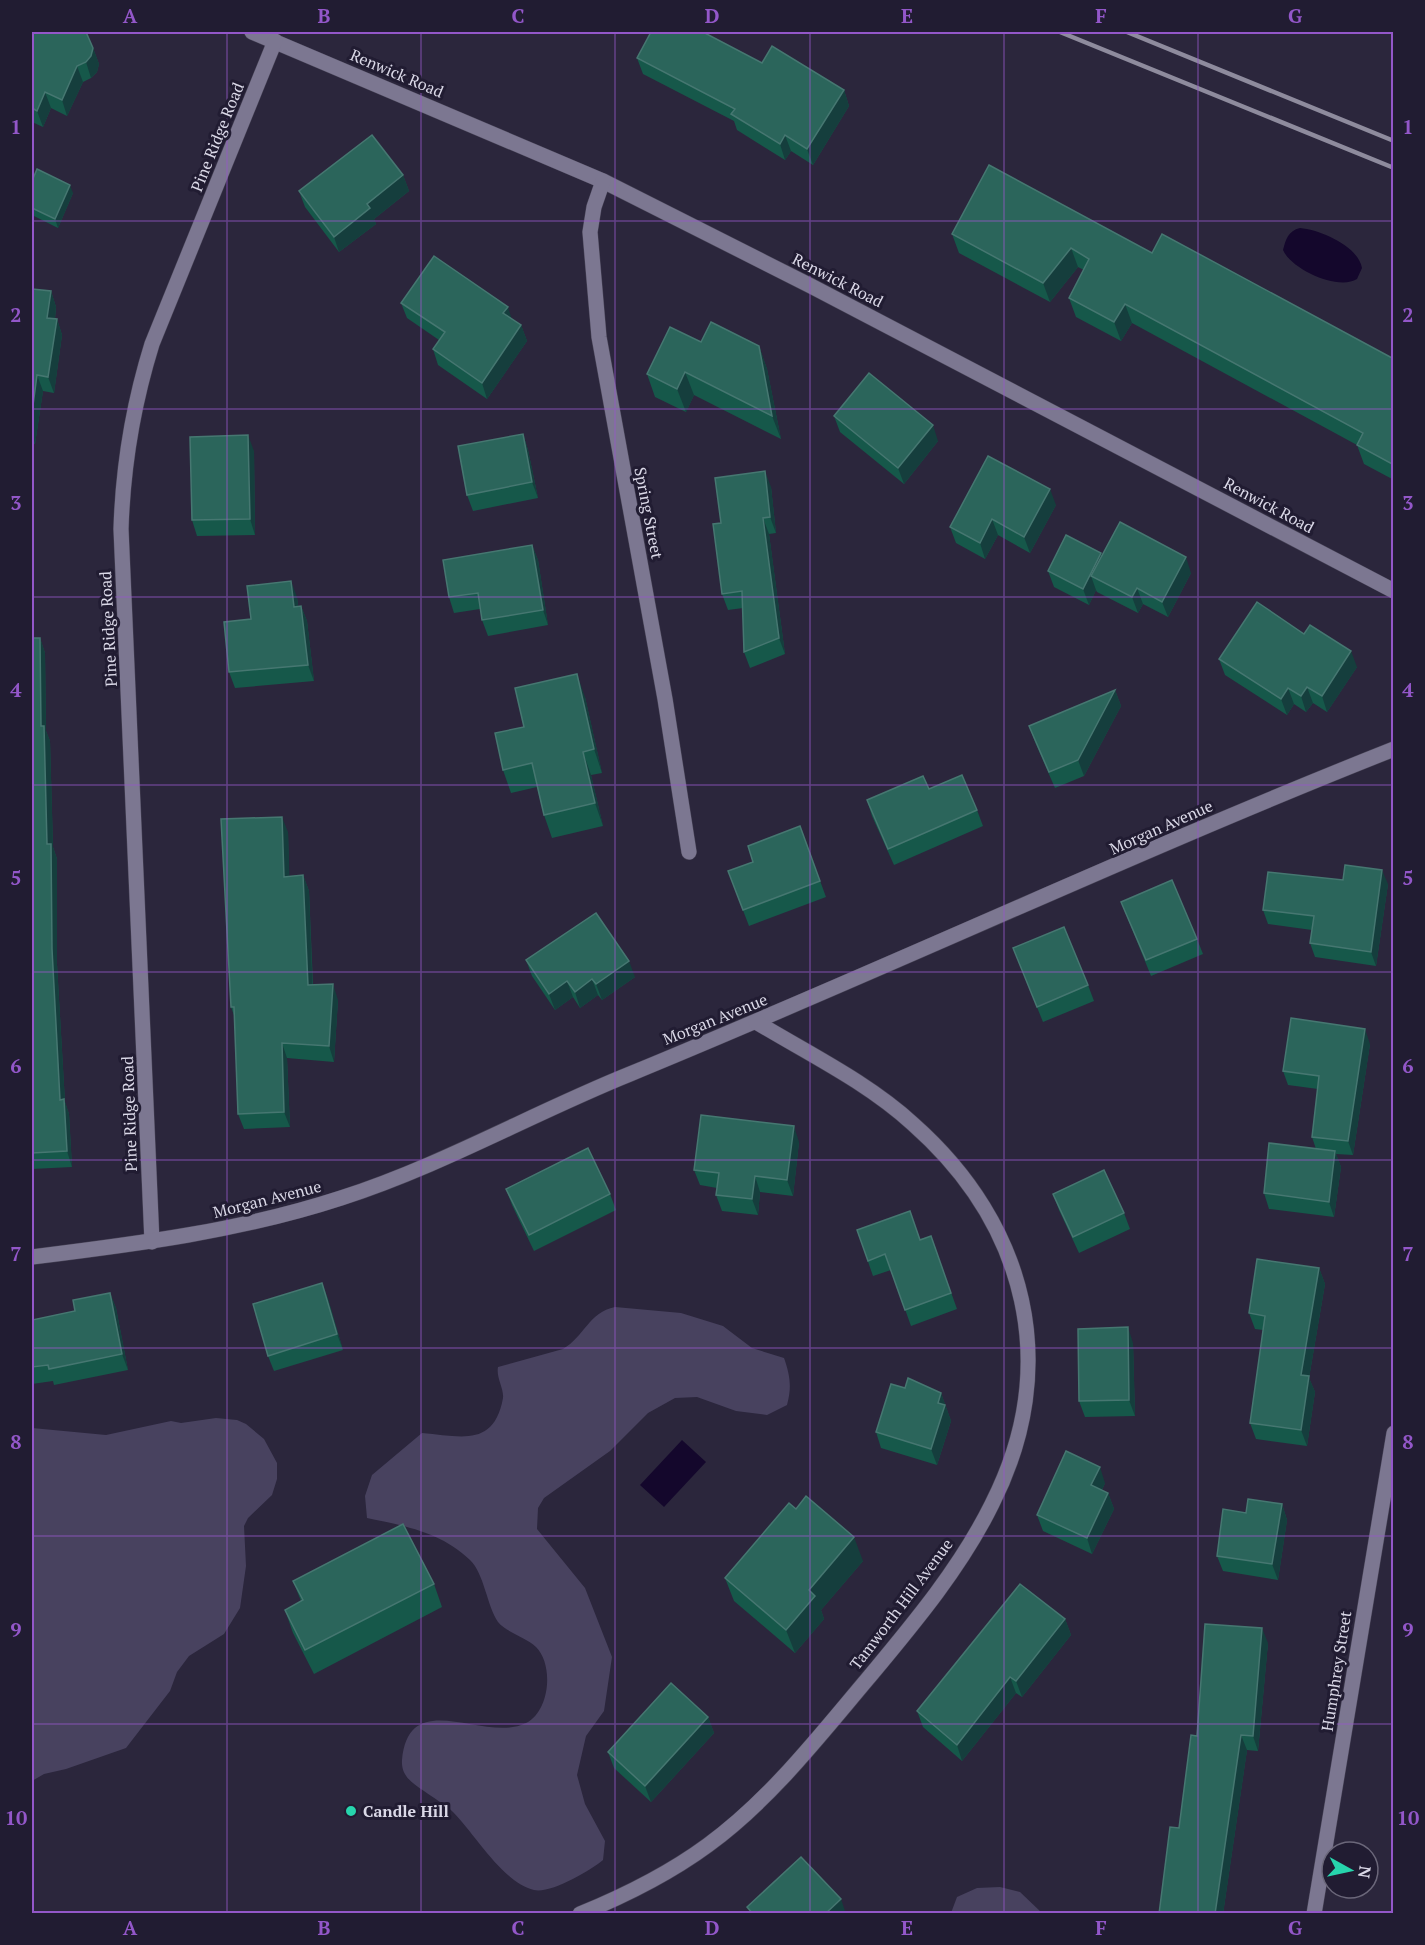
<svg xmlns="http://www.w3.org/2000/svg" width="1425" height="1945" viewBox="0 0 1425 1945" font-family="'PT Serif',serif">
  <style>
    .green { fill: #48425f }
    .water { fill: #14072c }
    .lines { fill: none; stroke-linecap: round; stroke-linejoin: round }
    .minor-casing { stroke: #474356; stroke-width: 16 }
    .minor { stroke: #7c7791; stroke-width: 15 }
    .rail { stroke: #8e8b9d; stroke-width: 4.5 }
    .wall { fill: #16584a }
    .shaded-wall { fill: #153e3d }
    .building { fill: #2b655b; stroke: #467771; stroke-width: 1.5 }
    .grid { fill: none; stroke: #9357c9; stroke-width: 1.5; stroke-opacity: 0.55 }
    .poi-dot { fill: #27d5ad; stroke: #211c32; stroke-width: 2 }
    .labels { text-anchor: middle; dominant-baseline: central; stroke-width: 6; stroke-linejoin: round; paint-order: stroke }
    .street-label { font-size: 16px; fill: #dad8e7; stroke: #211c32 }
    .poi-label { font-size: 16px; font-weight: bold; fill: #dad8e7; stroke: #211c32; text-anchor: start }
    .neatline { fill: none; stroke: #9357c9; stroke-width: 2 }
    .grid-label { font-size: 20px; text-anchor: middle; font-weight: bold; fill: #9357c9 }
  </style>
  <rect width="100%" height="100%" fill="#2b263c"/>
  <g class="green">
    <path d="M615,1307L681,1313L723,1326L752,1348L784,1358C790,1375 792,1387 787,1405L767,1415L736,1411L697,1397L675,1398L648,1413L610,1451L544,1498L538,1508L537,1529L585,1588L612,1657L604,1711L586,1736L577,1775L585,1804L605,1841L603,1860C590,1871 550,1894 534,1890C503,1883 475,1834 453,1812C445,1804 433,1798 424,1791C412,1783 401,1776 402,1760C409,1685 485,1744 526,1723C550,1711 554,1665 536,1647C526,1637 507,1633 498,1622C487,1606 484,1573 470,1560C441,1532 405,1526 367,1518L365,1496L372,1475L422,1433C460,1436 494,1448 503,1398C504,1388 496,1378 498,1367L563,1349C584,1337 589,1312 615,1307Z"/>
    <path d="M216,1418L237,1420L246,1424L264,1439L277,1463V1479L272,1495L248,1518L244,1526L246,1566L240,1608L224,1634L189,1656L177,1672L170,1691L126,1748L66,1769L44,1774L32,1781V1428L106,1435L171,1421L181,1423Z"/>
    <path d="M1000,1887L1020,1892L1042,1913H951L957,1897L977,1888Z"/>
  </g>
  <g class="water">
    <path d="M1300,228C1321,230 1358,246 1362,268L1357,279C1338,291 1291,269 1283,250C1286,239 1288,231 1300,228Z"/>
    <path d="M682,1440L706,1462L664,1507L640,1485Z"/>
  </g>
  <g class="lines">
    <defs>
      <g id="minor">
        <path d="M252,32L603,181L811,286L1394,591"/>
        <path d="M603,181L594,207L590,232L599,337L665,699L689,852"/>
        <path d="M152,1242L121,529C123,465 133,405 152,344L275,41"/>
        <path d="M32,1257C137,1244 240,1231 341,1198C441,1166 533,1113 630,1074C886,969 1136,851 1394,749"/>
        <path d="M580,1914C624,1896 670,1873 708,1845C771,1799 820,1735 870,1676C915,1622 961,1567 992,1504C1062,1366 1027,1225 913,1124C867,1082 809,1054 756,1022"/>
        <path d="M1314,1914L1394,1433"/>
      </g>
    </defs>
    <use href="#minor" class="minor-casing"/>
    <use href="#minor" class="minor"/>
    <g class="rail">
      <path d="M1060,32L1394,168"/>
      <path d="M1127,32L1394,141"/>
    </g>
  </g>
  <g class="wall">
    <path d="M32,32L93,48L99,64L97,72L91,78L83,82L67,116L51,108L43,127L32,122Z"/>
    <path d="M637,58L762,63L844,90L849,106L813,165L791,151L785,160L737,130L734,121L643,74Z"/>
    <path d="M403,175L409,191L374,219L376,224L339,252L305,207L299,191Z"/>
    <path d="M32,181L73,193L58,228L32,215Z"/>
    <path d="M952,234L1152,253L1394,359V480L1364,464L1357,445L1132,323L1121,341L1076,317L1069,298L1084,270L1078,267L1050,302L959,253Z"/>
    <path d="M32,289L51,291L56,307L55,319H57L62,335L54,393L43,391L35,444L32,443Z"/>
    <path d="M401,303L512,319L521,325L527,341L487,399L438,365L433,349L439,340L407,318Z"/>
    <path d="M759,346L767,369L781,439L694,395L686,412L655,397L647,374Z"/>
    <path d="M834,416L938,441L904,484L840,432Z"/>
    <path d="M523,434L528,450L538,498L473,511L467,495Z"/>
    <path d="M254,451L255,535L197,536L192,520Z"/>
    <path d="M771,487L776,533L769,534L785,654L750,668L744,652L743,608L728,610L722,594L721,523Z"/>
    <path d="M1056,505L1030,553L998,535L985,559L956,543L950,527Z"/>
    <path d="M532,545L538,560L548,625L488,636L482,620L480,609L454,613L449,597Z"/>
    <path d="M1102,556L1191,573L1168,617L1143,604L1138,613L1097,592L1096,590L1089,605L1054,587L1048,571Z"/>
    <path d="M297,597L298,606H301L307,621L314,681L235,688L229,672L251,619Z"/>
    <path d="M32,638H40L45,653L46,731L50,741L53,847L57,859V964L65,1102L69,1114L72,1167L32,1169Z"/>
    <path d="M1219,659L1357,667L1327,712L1313,703L1306,712L1294,704L1287,715L1225,675Z"/>
    <path d="M1115,690L1121,706L1084,776L1055,788L1035,742L1029,726Z"/>
    <path d="M585,697L602,773L591,775L603,826L552,838L544,815L537,787L511,793L503,770L524,727Z"/>
    <path d="M929,789L977,810L983,826L894,865L872,816L867,800Z"/>
    <path d="M800,826L826,897L749,926L728,871L753,862Z"/>
    <path d="M288,832L289,876L303,875L309,891L313,985L338,1000L334,1062L287,1058L290,1127L244,1129L238,1114L235,1018L231,1007Z"/>
    <path d="M1343,880L1388,884L1376,966L1315,957L1310,943L1312,930L1268,924L1263,910Z"/>
    <path d="M1121,902L1197,939L1203,954L1151,976Z"/>
    <path d="M1013,948L1088,985L1094,1001L1043,1022Z"/>
    <path d="M526,960L635,977L602,1000L598,995L580,1008L573,997L555,1010L532,976Z"/>
    <path d="M1370,1044L1353,1155L1336,1154L1341,1167L1334,1217L1269,1209L1264,1193L1316,1149L1312,1137L1318,1089L1288,1085L1283,1071Z"/>
    <path d="M799,1142L793,1196L760,1192L758,1215L722,1211L716,1195L717,1188L700,1185L694,1170Z"/>
    <path d="M506,1189L610,1194L616,1210L534,1251L512,1205Z"/>
    <path d="M1053,1194L1124,1213L1130,1229L1079,1253L1059,1210Z"/>
    <path d="M857,1230L920,1239L931,1236L957,1309L911,1326L891,1270L873,1276Z"/>
    <path d="M1319,1268L1325,1284L1309,1378L1315,1392L1307,1446L1256,1439L1250,1423L1263,1330L1255,1329L1249,1313Z"/>
    <path d="M322,1283L328,1299L343,1350L274,1371L268,1356Z"/>
    <path d="M110,1293L116,1308L128,1370L54,1385L53,1381L32,1384V1320L75,1311Z"/>
    <path d="M1133,1343L1135,1416L1085,1417L1079,1401Z"/>
    <path d="M905,1388L941,1393L951,1421L937,1465L881,1448L876,1432Z"/>
    <path d="M1105,1483L1102,1490L1108,1493L1114,1509L1092,1554L1043,1531L1037,1515Z"/>
    <path d="M1282,1504L1287,1520L1278,1580L1223,1571L1217,1556L1246,1513Z"/>
    <path d="M863,1561L821,1610L824,1619L795,1653L734,1601L725,1578Z"/>
    <path d="M293,1581L434,1584L442,1607L314,1674L293,1633L285,1610L301,1601Z"/>
    <path d="M1065,1619L1071,1635L1022,1697L1016,1693L962,1761L923,1727L917,1711Z"/>
    <path d="M1268,1643L1258,1751L1247,1750L1223,1914H1159L1179,1828L1197,1736Z"/>
    <path d="M708,1717L714,1733L651,1802L614,1768L608,1752Z"/>
  </g>
  <g class="shaded-wall">
    <path d="M93,48L99,64L97,72L91,78L86,62Z"/>
    <path d="M77,66L83,82L67,116L62,100Z"/>
    <path d="M844,90L849,106L813,165L807,149Z"/>
    <path d="M45,92L51,108L43,127L37,111Z"/>
    <path d="M785,135L791,151L785,160L780,144Z"/>
    <path d="M403,175L409,191L374,219L376,224L339,252L334,237L367,204Z"/>
    <path d="M70,185L73,193L58,228L55,219Z"/>
    <path d="M1071,248L1078,267L1050,302L1043,283Z"/>
    <path d="M51,291L56,307L53,334L47,318Z"/>
    <path d="M1125,304L1132,323L1121,341L1114,322Z"/>
    <path d="M508,307L513,323L503,313Z"/>
    <path d="M57,319L62,335L54,393L48,377Z"/>
    <path d="M521,325L527,341L487,399L482,383Z"/>
    <path d="M759,346L767,369L781,439L772,416Z"/>
    <path d="M685,372L694,395L686,412L677,389Z"/>
    <path d="M37,375L43,391L35,444L32,434V413Z"/>
    <path d="M933,425L938,441L904,484L898,468Z"/>
    <path d="M523,434L528,450L538,498L532,482Z"/>
    <path d="M248,435L254,451L255,535L250,519Z"/>
    <path d="M765,471L771,487L776,533L770,517Z"/>
    <path d="M1050,489L1056,505L1030,553L1024,537Z"/>
    <path d="M763,518L769,534L785,654L779,638Z"/>
    <path d="M992,519L998,535L985,559L980,543Z"/>
    <path d="M32,538L33,577L32,572Z"/>
    <path d="M532,545L538,560L548,625L543,610Z"/>
    <path d="M1101,553L1107,569L1091,576L1096,590L1089,605L1083,589Z"/>
    <path d="M1186,557L1191,573L1168,617L1162,602Z"/>
    <path d="M291,581L297,597L300,623L294,607Z"/>
    <path d="M1137,588L1143,604L1138,613L1132,597Z"/>
    <path d="M301,606L307,621L314,681L308,665Z"/>
    <path d="M40,638L45,653L46,731L50,741L53,847L57,859V964L65,1102L69,1114L72,1167L67,1151L60,1100L41,726Z"/>
    <path d="M1351,651L1357,667L1327,712L1322,696Z"/>
    <path d="M577,674L585,697L602,773L594,749Z"/>
    <path d="M1307,687L1313,703L1306,712L1301,696Z"/>
    <path d="M1288,688L1294,704L1287,715L1281,699Z"/>
    <path d="M1115,690L1121,706L1084,776L1078,760Z"/>
    <path d="M583,752L591,775L603,826L595,803Z"/>
    <path d="M282,817L288,832L290,892L284,877Z"/>
    <path d="M1382,870L1388,884L1376,966L1371,952Z"/>
    <path d="M303,875L309,891L313,1000L308,985Z"/>
    <path d="M629,961L635,977L602,1000L596,984Z"/>
    <path d="M592,979L598,995L580,1008L575,992Z"/>
    <path d="M567,981L573,997L555,1010L549,994Z"/>
    <path d="M333,984L338,1000L334,1062L329,1046Z"/>
    <path d="M1365,1029L1370,1044L1353,1155L1348,1141Z"/>
    <path d="M282,1043L287,1058L290,1127L284,1112Z"/>
    <path d="M794,1126L799,1142L793,1196L787,1180Z"/>
    <path d="M1335,1151L1341,1167L1334,1217L1329,1202Z"/>
    <path d="M755,1176L760,1192L758,1215L752,1199Z"/>
    <path d="M1319,1268L1325,1284L1309,1378L1315,1392L1307,1446L1301,1430V1375Z"/>
    <path d="M322,1283L328,1299L343,1350L337,1334Z"/>
    <path d="M110,1293L116,1308L128,1370L122,1354Z"/>
    <path d="M1128,1327L1133,1343L1135,1416L1129,1400Z"/>
    <path d="M941,1393L951,1421L937,1465L931,1449L938,1403Z"/>
    <path d="M1100,1467L1105,1483L1097,1501L1091,1485Z"/>
    <path d="M1108,1493L1114,1509L1092,1554L1087,1538Z"/>
    <path d="M1282,1504L1287,1520L1278,1580L1272,1564Z"/>
    <path d="M854,1537L863,1561L821,1610L824,1619L795,1653L786,1630L809,1590Z"/>
    <path d="M1065,1619L1071,1635L1022,1697L1016,1681Z"/>
    <path d="M1262,1628L1268,1643L1258,1751L1253,1736Z"/>
    <path d="M1010,1677L1016,1693L962,1761L957,1745Z"/>
    <path d="M708,1717L714,1733L651,1802L645,1786Z"/>
    <path d="M1241,1735L1247,1750L1223,1914H1215Z"/>
    <path d="M841,1899L846,1914H825Z"/>
  </g>
  <g class="building">
    <path d="M32,32H86L93,48L91,56L86,62L77,66L62,100L45,92L37,111L32,108Z"/>
    <path d="M651,32H703L762,63L772,46L844,90L807,149L785,135L780,144L731,114L735,109L637,58Z"/>
    <path d="M372,135L403,175L367,204L370,208L334,237L299,191Z"/>
    <path d="M989,165L1152,253L1162,234L1394,359V465L1357,445L1363,433L1125,304L1114,322L1069,298L1089,259L1071,248L1043,283L952,234Z"/>
    <path d="M37,169L70,185L55,219L32,208V181Z"/>
    <path d="M434,256L508,307L503,313L521,325L482,383L433,349L445,332L401,303Z"/>
    <path d="M32,289L51,291L47,318L57,319L48,377L37,375L32,413Z"/>
    <path d="M711,322L759,346L772,416L685,372L677,389L647,374L670,327L701,342Z"/>
    <path d="M869,373L933,425L898,468L834,416Z"/>
    <path d="M523,434L532,482L467,495L458,446Z"/>
    <path d="M248,435L250,519L192,520L190,437Z"/>
    <path d="M988,456L1050,489L1024,537L992,519L980,543L950,527Z"/>
    <path d="M765,471L770,517L763,518L779,638L744,652L742,591L722,594L713,524L721,523L715,478Z"/>
    <path d="M1120,522L1186,557L1162,602L1137,588L1132,597L1091,576Z"/>
    <path d="M1066,535L1101,553L1083,589L1048,571Z"/>
    <path d="M532,545L543,610L482,620L478,593L449,597L443,560Z"/>
    <path d="M291,581L294,607L301,606L308,665L229,672L224,622L251,619L247,586Z"/>
    <path d="M1257,602L1304,634L1310,625L1351,651L1322,696L1307,687L1301,696L1288,688L1281,699L1219,659Z"/>
    <path d="M32,638H40L41,726H44L47,844H51L52,949L60,1100L64,1099L67,1151L32,1153Z"/>
    <path d="M577,674L594,749L583,752L595,803L544,815L532,763L503,770L495,733L524,727L515,688Z"/>
    <path d="M1115,690L1078,760L1049,772L1029,726Z"/>
    <path d="M962,775L977,810L888,849L867,800L923,776L929,789Z"/>
    <path d="M282,817L284,877L303,875L308,985L333,984L329,1046L282,1043L284,1112L238,1114L234,1007H231L221,819Z"/>
    <path d="M800,826L820,881L743,910L728,871L753,862L748,846Z"/>
    <path d="M1345,865L1382,870L1371,952L1310,943L1314,916L1263,910L1268,872L1343,880Z"/>
    <path d="M1172,880L1197,939L1146,960L1121,902Z"/>
    <path d="M596,913L629,961L596,984L592,979L575,992L567,981L549,994L526,960Z"/>
    <path d="M1064,927L1088,985L1037,1007L1013,948Z"/>
    <path d="M1291,1018L1365,1029L1348,1141L1312,1137L1319,1076L1283,1071Z"/>
    <path d="M701,1115L794,1126L787,1180L755,1176L752,1199L716,1195L719,1173L694,1170Z"/>
    <path d="M1269,1143L1335,1151L1329,1202L1264,1193Z"/>
    <path d="M588,1148L610,1194L529,1235L506,1189Z"/>
    <path d="M1104,1170L1124,1213L1073,1237L1053,1194Z"/>
    <path d="M910,1211L920,1240L931,1236L951,1293L905,1310L885,1254L868,1261L857,1230Z"/>
    <path d="M1257,1259L1319,1268L1301,1375L1309,1376L1301,1430L1250,1423L1265,1316L1249,1313Z"/>
    <path d="M322,1283L337,1334L268,1356L253,1304Z"/>
    <path d="M110,1293L122,1354L49,1369L48,1365L32,1367V1320L75,1311L73,1300Z"/>
    <path d="M1128,1327L1129,1400L1079,1401L1078,1329Z"/>
    <path d="M908,1378L941,1393L938,1403L945,1405L931,1449L876,1432L891,1384L905,1388Z"/>
    <path d="M1066,1451L1100,1467L1091,1485L1108,1493L1087,1538L1037,1515Z"/>
    <path d="M806,1496L854,1537L809,1590L815,1596L786,1630L725,1578L789,1503L796,1509Z"/>
    <path d="M1248,1499L1282,1504L1272,1564L1217,1556L1223,1509L1246,1513Z"/>
    <path d="M403,1524L434,1584L305,1650L285,1610L303,1600L293,1581Z"/>
    <path d="M1020,1584L1065,1619L1016,1681L1010,1677L957,1745L917,1711Z"/>
    <path d="M1205,1624L1262,1628L1253,1736L1241,1735L1215,1914H1159L1170,1827L1179,1828L1191,1735L1197,1736Z"/>
    <path d="M671,1683L708,1717L645,1786L608,1752Z"/>
    <path d="M801,1857L841,1899L825,1914H753L747,1907Z"/>
  </g>
  <path class="grid" d="M227,32V1914M421,32V1914M615,32V1914M810,32V1914M1004,32V1914M1198,32V1914M32,221H1394M32,409H1394M32,597H1394M32,785H1394M32,972H1394M32,1160H1394M32,1348H1394M32,1536H1394M32,1724H1394"/>
  <circle class="poi-dot" cx="351" cy="1811" r="6"/>
  <g class="labels">
    <g class="street-label">
      <text transform="translate(397 73) rotate(23)">Renwick Road</text>
      <text transform="translate(217 137) rotate(-68)">Pine Ridge Road</text>
      <text transform="translate(838 280) rotate(27)">Renwick Road</text>
      <text transform="translate(1269 505) rotate(28)">Renwick Road</text>
      <text transform="translate(649 513) rotate(79)">Spring Street</text>
      <text transform="translate(108 629) rotate(-93)">Pine Ridge Road</text>
      <text transform="translate(1161 827) rotate(-24)">Morgan Avenue</text>
      <text transform="translate(715 1019) rotate(-22)">Morgan Avenue</text>
      <text transform="translate(129 1114) rotate(-92)">Pine Ridge Road</text>
      <text transform="translate(267 1199) rotate(-14)">Morgan Avenue</text>
      <text transform="translate(901 1604) rotate(-53)">Tamworth Hill Avenue</text>
      <text transform="translate(1336 1671) rotate(-81)">Humphrey Street</text>
    </g>
    <g class="poi-label">
      <text x="363" y="1811">Candle Hill</text>
    </g>
  </g>
  <rect width="1425" height="1945" fill="none" stroke="#211c32" stroke-width="66"/>
  <g transform="translate(1350 1870) rotate(98)"><circle r="28" fill="#211c32" stroke="#6b677a" stroke-width="1.5"/>
  <path d="M0-4.5L10 22L0 15L-10 22Z" fill="#27d5ad"/>
  <text y="-9" font-size="16" font-weight="bold" text-anchor="middle" fill="#dad8e7">N</text>
  </g>
  <rect x="33" y="33" width="1359" height="1879" class="neatline"/>
  <g class="grid-label">
    <text x="130" y="23">A</text>
    <text x="324" y="23">B</text>
    <text x="518" y="23">C</text>
    <text x="712" y="23">D</text>
    <text x="907" y="23">E</text>
    <text x="1101" y="23">F</text>
    <text x="1295" y="23">G</text>
    <text x="16" y="134">1</text>
    <text x="1408" y="134">1</text>
    <text x="16" y="322">2</text>
    <text x="1408" y="322">2</text>
    <text x="16" y="510">3</text>
    <text x="1408" y="510">3</text>
    <text x="16" y="697">4</text>
    <text x="1408" y="697">4</text>
    <text x="16" y="885">5</text>
    <text x="1408" y="885">5</text>
    <text x="16" y="1073">6</text>
    <text x="1408" y="1073">6</text>
    <text x="16" y="1261">7</text>
    <text x="1408" y="1261">7</text>
    <text x="16" y="1449">8</text>
    <text x="1408" y="1449">8</text>
    <text x="16" y="1637">9</text>
    <text x="1408" y="1637">9</text>
    <text x="16" y="1825">10</text>
    <text x="1408" y="1825">10</text>
    <text x="130" y="1935">A</text>
    <text x="324" y="1935">B</text>
    <text x="518" y="1935">C</text>
    <text x="712" y="1935">D</text>
    <text x="907" y="1935">E</text>
    <text x="1101" y="1935">F</text>
    <text x="1295" y="1935">G</text>
  </g>
</svg>
